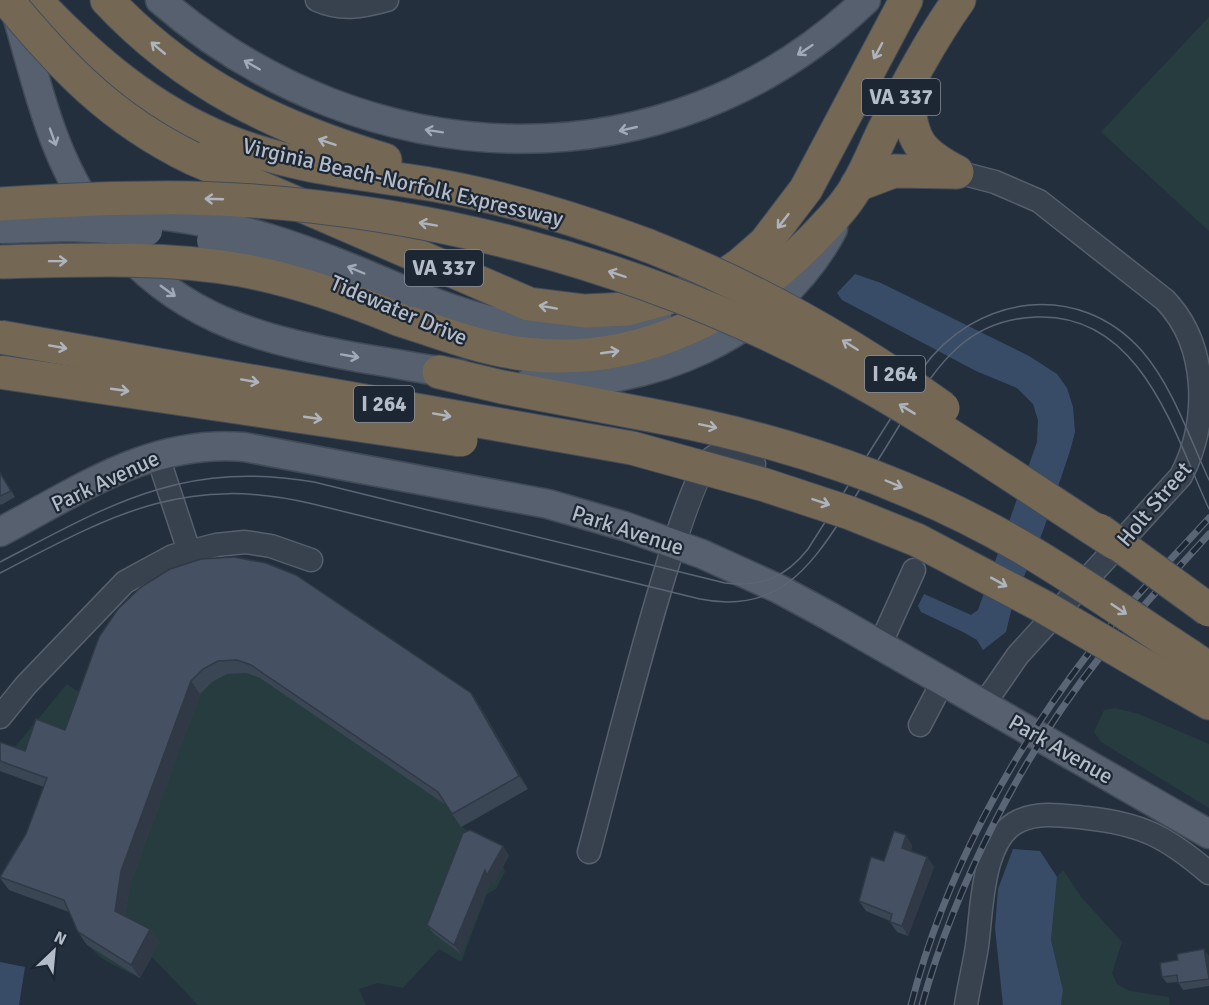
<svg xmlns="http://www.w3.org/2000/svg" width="1209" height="1005" viewBox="0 0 1209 1005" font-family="Signika,sans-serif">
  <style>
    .green { fill: #263c3f }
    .water { fill: #394c67 }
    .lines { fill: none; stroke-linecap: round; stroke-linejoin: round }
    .minor-casing { stroke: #565f6c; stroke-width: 25 }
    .major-casing { stroke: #414a57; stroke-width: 31 }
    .highway-casing { stroke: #434c59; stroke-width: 35 }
    .minor { stroke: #38414e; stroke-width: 22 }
    .major { stroke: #56606e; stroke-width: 28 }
    .highway { stroke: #746855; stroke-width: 33 }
    .tram { stroke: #5a6575; stroke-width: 1.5 }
    .rail-casing { stroke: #5a6575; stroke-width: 7 }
    .rail { stroke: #1d2633; stroke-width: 4.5; stroke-dasharray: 14; stroke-linecap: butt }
    .major-bridge-casing { stroke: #414a57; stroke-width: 31; stroke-linecap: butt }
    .highway-bridge-casing { stroke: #434c59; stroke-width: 35; stroke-linecap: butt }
    .major-bridge { stroke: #56606e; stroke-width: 28 }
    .highway-bridge { stroke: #746855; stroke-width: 33 }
    .wall { fill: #3b4654 }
    .shaded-wall { fill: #303945 }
    .building { fill: #455162; stroke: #303945; stroke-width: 1.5 }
    .oneway { stroke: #aeb4bd }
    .oneway2 { stroke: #a1aab7 }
    .labels { text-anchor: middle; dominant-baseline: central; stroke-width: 4.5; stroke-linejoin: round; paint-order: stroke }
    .shield { fill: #1d2633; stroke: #878f9c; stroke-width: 1.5 }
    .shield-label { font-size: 21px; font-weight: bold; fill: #b4bcc9 }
    .street-label { font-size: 22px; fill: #b4bcc9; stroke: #1d2633 }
  </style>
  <rect width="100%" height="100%" fill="#242f3e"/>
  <g class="green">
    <path d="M1209,17V231L1101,132Z"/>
    <path d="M127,622L528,789L462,827L509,855L503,866L505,872L496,889L487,894L461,962L439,949L403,988L378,983L359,989L366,1005H198L152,957L140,978C97,956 93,960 73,913L9,890L35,846L56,791L0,771V765L67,684L89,699Z"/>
    <path d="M1115,708L1139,714L1209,744V808L1101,742L1094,732L1104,710Z"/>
    <path d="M1063,870L1082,898L1122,942L1112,973L1117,984L1130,991L1169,997L1170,1005H1061L1063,990L1051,940L1057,877Z"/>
  </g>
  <g class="water">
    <path d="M855,274L881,283L1029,356L1057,374L1067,388L1073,407L1075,432L1070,451L1043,531L1013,603L1006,632L983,650L977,640L963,632L921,612L918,606L924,594L971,615L978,610L1037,442L1038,420L1033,404L1017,388L976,371L842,300L837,293Z"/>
    <path d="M1013,849L1040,851L1057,877L1051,940L1063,990L1061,1005H1003L995,928L998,889Z"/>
    <path d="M0,962L25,967L19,1005H0Z"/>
  </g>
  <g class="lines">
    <defs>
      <g id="minor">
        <path d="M317,0C341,11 362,7 387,0"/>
        <path d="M957,172L995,182L1039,201L1165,300C1209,346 1209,422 1181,476L1018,655L984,704"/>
        <path d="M157,454L189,551"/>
        <path d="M880,645L914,570"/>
        <path d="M0,717L26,685L125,582L173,556L216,545L245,542L271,546L311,560"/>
        <path d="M920,725L943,681"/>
        <path d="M589,852C605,795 681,480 712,458C726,448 742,456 754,464"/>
        <path d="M966,1005C969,985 974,966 977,946C982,912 981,838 1019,821C1040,811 1065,816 1087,818C1142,824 1167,837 1209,873"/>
      </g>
      <g id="major">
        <path d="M160,0C366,178 665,192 866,0"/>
        <path d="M16,12C37,83 51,155 95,216"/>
        <path d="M125,252C191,323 269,341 361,358C394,363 427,370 460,374"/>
        <path d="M410,293C494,327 567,347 657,315"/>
        <path d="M530,382C647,390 776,337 833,229"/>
        <path d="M0,532C80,490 150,439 244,447L548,504L624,526L702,554L779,589L829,616L1209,834"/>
      </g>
      <g id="highway">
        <path d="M35,0C91,59 150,110 227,141C293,168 365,173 435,185C508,198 579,220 649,246"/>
        <path d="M107,0C186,84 276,127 385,160"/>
        <path d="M905,89C914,137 911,148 957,172"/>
        <path d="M192,158L529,304L585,311L627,309L708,287L741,264L765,243L806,189L906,0"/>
        <path d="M857,185L894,171L955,172"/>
        <path d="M398,319C439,332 481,349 525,354C636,367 737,317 813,239C825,226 839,213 849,198C864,178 873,152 884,130C907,85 930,41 959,0"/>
        <path d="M439,372L502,387L650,415"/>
        <path d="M1190,656L1209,669"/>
        <path d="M1174,683L1209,703"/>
      </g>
    </defs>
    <use href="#minor" class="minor-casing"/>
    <use href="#major" class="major-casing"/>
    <use href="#highway" class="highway-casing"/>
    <use href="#minor" class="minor"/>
    <use href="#major" class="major"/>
    <use href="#highway" class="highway"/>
    <g class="tram">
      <path d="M0,562C111,504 183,460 314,482L725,583C761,588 786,577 808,549L922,369C975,295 1078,279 1142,351C1173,387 1189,437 1209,480"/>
      <path d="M0,573C110,516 184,473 313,504L700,599C775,614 808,571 844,515C862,485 881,456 899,426C935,370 963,319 1037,317C1141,313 1174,433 1209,509"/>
    </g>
    <defs>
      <g id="rail">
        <path d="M911,1005C944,877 1010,754 1091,650C1127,604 1170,561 1209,518"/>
        <path d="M922,1005C955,886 1023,753 1100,657C1134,614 1173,574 1209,534"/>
      </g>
    </defs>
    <use href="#rail" class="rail-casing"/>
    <use href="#rail" class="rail"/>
    <defs>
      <g id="major-bridge">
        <path d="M119,212C230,217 310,250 410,293"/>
        <path d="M0,229L70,227L148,231"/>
        <path d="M211,241L292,264L318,275"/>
      </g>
      <g id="highway-bridge">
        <path d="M7,0C63,68 112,119 192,158"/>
        <path d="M0,204C64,200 128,197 192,198C414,204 634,262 830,365C929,417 1021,483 1115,543"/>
        <path d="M649,246C754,287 850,342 943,408"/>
        <path d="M0,262C81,260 161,256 241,270C295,280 347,298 398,319"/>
        <path d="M0,337L632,448L765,485L850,513L917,540L1044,607L1174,683"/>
        <path d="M0,372L461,440"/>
        <path d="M650,415C780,439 903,479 1018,545C1077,579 1133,619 1190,656"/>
        <path d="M1099,530L1209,610"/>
      </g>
    </defs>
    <use href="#major-bridge" class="major-bridge-casing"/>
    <use href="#highway-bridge" class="highway-bridge-casing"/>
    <use href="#major-bridge" class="major-bridge"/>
    <use href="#highway-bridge" class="highway-bridge"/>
  </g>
  <g class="wall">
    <path d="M0,472L15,497L1,505L0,504Z"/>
    <path d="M118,609L480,706L528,789L461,827L446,805L260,678L246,673L227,674L212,682L200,694L130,884L125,916L150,929L159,942L140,978L87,945L78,932L69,912L9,890L0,878L26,834L44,787L0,771V742L25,751L65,730Z"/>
    <path d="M912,845L911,851L927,857L934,867L908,936L897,932L890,922V921L866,911L859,901L884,861Z"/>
    <path d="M509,855L494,884L491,880L461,954L434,934L427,925Z"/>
    <path d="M1209,956V986L1183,990L1178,982L1167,983L1162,977Z"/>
  </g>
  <g class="shaded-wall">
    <path d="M191,681L200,694L130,884L124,924L115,911L121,871Z"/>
    <path d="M471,693L480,706L528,789L519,776Z"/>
    <path d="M906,835L912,845L909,858L902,848Z"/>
    <path d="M503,846L509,855L494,884L491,880L461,954L454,945L485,870Z"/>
    <path d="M927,857L934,867L908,936L902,926Z"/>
    <path d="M150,929L159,942L140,978L131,965Z"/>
    <path d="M1204,949L1209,956V979Z"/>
  </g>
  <g class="building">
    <path d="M0,473L11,491L0,496Z"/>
    <path d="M234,557L266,563L296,575L471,693L519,776L452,814L438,792L251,665L237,660L218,661L203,669L191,681L121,871L115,911L150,929L131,965L78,932L64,900L0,877L26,834L47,778L0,761V742L25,751L36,719L65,730L99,637L118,609L141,587L170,569L201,559Z"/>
    <path d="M470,830L503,846L487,875L485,870L454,945L427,925L463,833Z"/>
    <path d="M894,831L906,835L902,848L927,857L902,926L890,922L892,914L859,901L871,857L884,861Z"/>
    <path d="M1204,949L1209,979L1178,983L1177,975L1162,977L1160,963L1178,960L1177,954Z"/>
  </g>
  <defs><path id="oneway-shaft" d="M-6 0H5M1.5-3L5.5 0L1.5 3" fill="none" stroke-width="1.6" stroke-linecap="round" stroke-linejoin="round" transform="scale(1.5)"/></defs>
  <g class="oneway">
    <use href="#oneway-shaft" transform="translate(158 48) rotate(-140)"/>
    <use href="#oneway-shaft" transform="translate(878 51) rotate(118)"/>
    <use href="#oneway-shaft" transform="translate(327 142) rotate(-161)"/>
    <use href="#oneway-shaft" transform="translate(214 199) rotate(-178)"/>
    <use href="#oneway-shaft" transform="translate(783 221) rotate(128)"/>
    <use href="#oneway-shaft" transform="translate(428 224) rotate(-170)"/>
    <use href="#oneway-shaft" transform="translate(58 261) rotate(-1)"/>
    <use href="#oneway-shaft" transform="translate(617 274) rotate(-162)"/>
    <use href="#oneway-shaft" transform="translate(548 307) rotate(-170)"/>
    <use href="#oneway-shaft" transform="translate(850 345) rotate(-148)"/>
    <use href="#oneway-shaft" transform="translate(58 347) rotate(10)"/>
    <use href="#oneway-shaft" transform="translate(610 352) rotate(-8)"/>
    <use href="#oneway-shaft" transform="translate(250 381) rotate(10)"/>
    <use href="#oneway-shaft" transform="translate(120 390) rotate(8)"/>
    <use href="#oneway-shaft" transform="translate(907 409) rotate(-149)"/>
    <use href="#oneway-shaft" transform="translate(442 415) rotate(10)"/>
    <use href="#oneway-shaft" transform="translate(313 418) rotate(8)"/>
    <use href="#oneway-shaft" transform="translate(708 426) rotate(12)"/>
    <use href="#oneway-shaft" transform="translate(894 484) rotate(23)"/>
    <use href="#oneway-shaft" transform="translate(821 502) rotate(19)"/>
    <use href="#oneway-shaft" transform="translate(999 582) rotate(29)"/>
    <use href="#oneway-shaft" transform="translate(1119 609) rotate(34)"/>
  </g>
  <g class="oneway2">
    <use href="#oneway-shaft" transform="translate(805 50) rotate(146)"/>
    <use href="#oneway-shaft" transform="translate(252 65) rotate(-150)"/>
    <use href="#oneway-shaft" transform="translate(628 129) rotate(167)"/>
    <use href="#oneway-shaft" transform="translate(434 131) rotate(-171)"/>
    <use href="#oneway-shaft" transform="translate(53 137) rotate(70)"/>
    <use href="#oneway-shaft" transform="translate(356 270) rotate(-157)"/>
    <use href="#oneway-shaft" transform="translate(168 291) rotate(36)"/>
    <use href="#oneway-shaft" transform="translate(350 356) rotate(10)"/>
  </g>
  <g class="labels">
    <g class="shield">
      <rect x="862" y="79" width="78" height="36" rx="4.5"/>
      <rect x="405" y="250" width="78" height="36" rx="4.5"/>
      <rect x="865" y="356" width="60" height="36" rx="4.5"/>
      <rect x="354" y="386" width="60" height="36" rx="4.5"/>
    </g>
    <g class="shield-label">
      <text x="901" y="97">VA 337</text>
      <text x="444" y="268">VA 337</text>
      <text x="895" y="374">I 264</text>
      <text x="384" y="404">I 264</text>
    </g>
    <g class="street-label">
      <text transform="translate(403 182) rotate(13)">Virginia Beach-Norfolk Expressway</text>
      <text transform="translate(399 310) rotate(23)">Tidewater Drive</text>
      <text transform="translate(105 481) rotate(-25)">Park Avenue</text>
      <text transform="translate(1154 504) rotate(-50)">Holt Street</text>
      <text transform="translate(628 530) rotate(18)">Park Avenue</text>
      <text transform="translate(1061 749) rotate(30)">Park Avenue</text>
    </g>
  </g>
  <g transform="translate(54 951) rotate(26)" stroke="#1d2633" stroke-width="4.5" paint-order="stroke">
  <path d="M0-4.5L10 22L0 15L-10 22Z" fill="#b4bcc9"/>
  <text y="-9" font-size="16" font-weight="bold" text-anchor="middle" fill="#b4bcc9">N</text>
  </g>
</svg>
